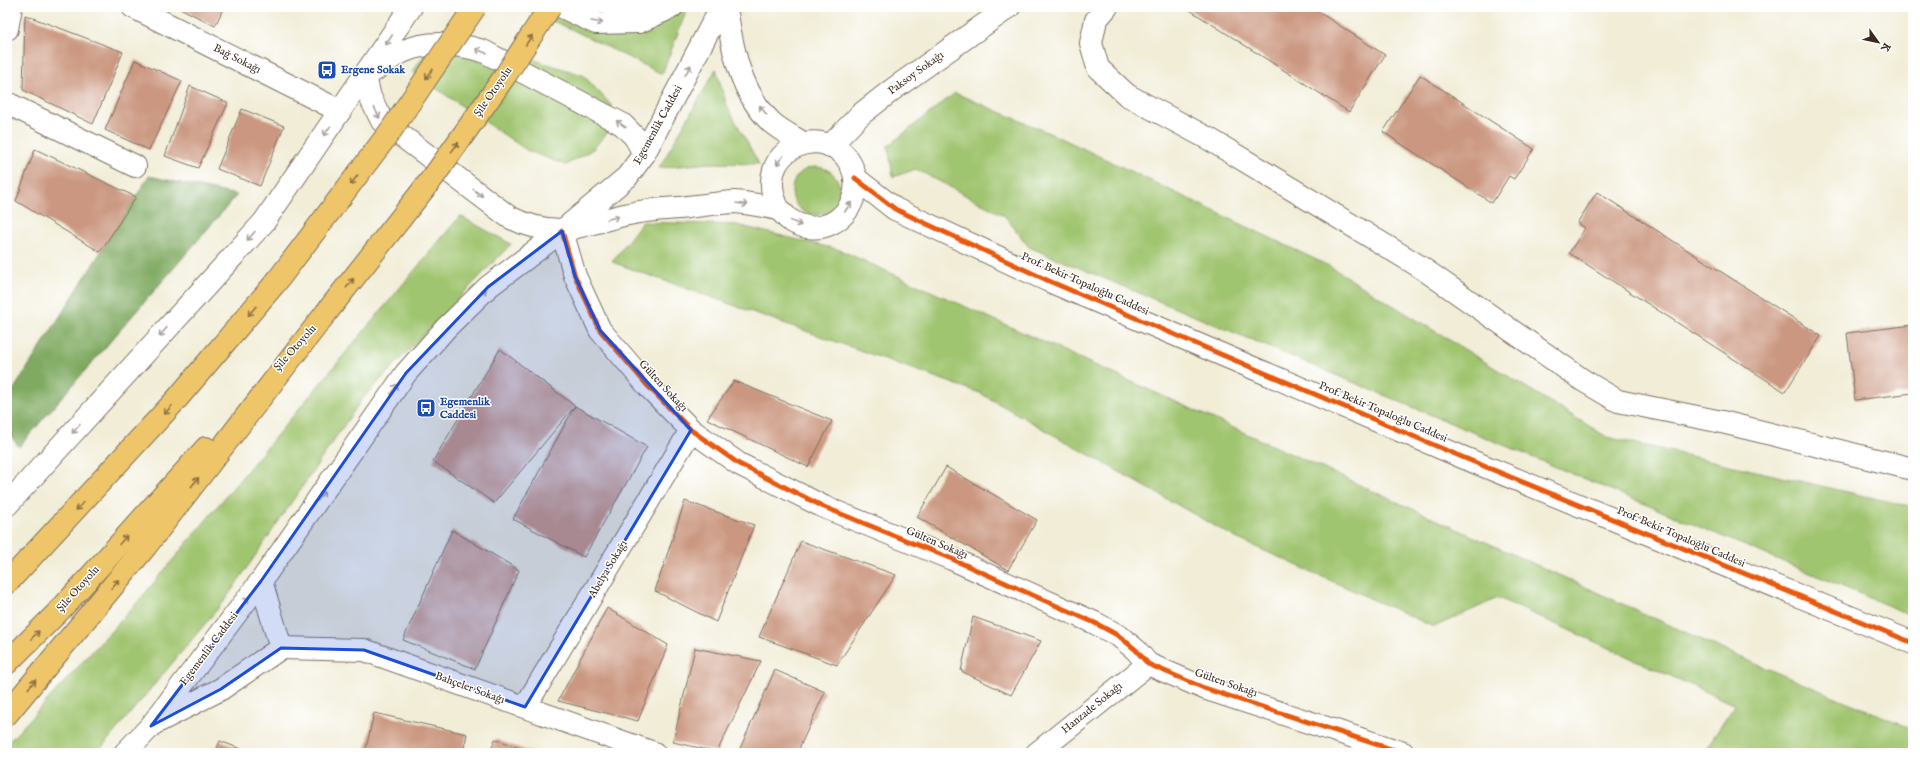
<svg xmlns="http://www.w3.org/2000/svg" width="1920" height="760" viewBox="0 0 1920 760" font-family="'IM FELL English',serif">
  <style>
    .green { fill: #a0c56f; stroke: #6e7846 }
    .forest { fill: #80aa62; stroke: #5e6a40 }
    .building { fill: #cb9780 }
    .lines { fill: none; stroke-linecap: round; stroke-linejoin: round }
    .minor-casing { stroke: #7b6e5f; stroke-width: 24 }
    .highway-casing { stroke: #7b6e5f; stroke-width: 24 }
    .minor { stroke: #fff; stroke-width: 22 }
    .highway { stroke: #eec569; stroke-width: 22 }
    .highway-bridge-casing { stroke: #7b6e5f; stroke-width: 24; stroke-linecap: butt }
    .highway-bridge { stroke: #eec569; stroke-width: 22 }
    .cycleway-casing { stroke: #fff; stroke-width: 8 }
    .cycleway { stroke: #e8590c; stroke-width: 5 }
    .oneway { stroke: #a79f9a }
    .oneway2 { stroke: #8c7040 }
    .marked { fill: #1d4ed8; fill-opacity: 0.2; stroke: #1d4ed8; stroke-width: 3; stroke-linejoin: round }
    .labels { text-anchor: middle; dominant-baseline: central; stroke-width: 3; stroke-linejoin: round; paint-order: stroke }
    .street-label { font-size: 11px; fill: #3b2a1e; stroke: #fff }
    .transit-label { font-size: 11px; font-weight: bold; fill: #164399; stroke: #fff; text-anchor: start }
  </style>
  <rect width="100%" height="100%" fill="#fff"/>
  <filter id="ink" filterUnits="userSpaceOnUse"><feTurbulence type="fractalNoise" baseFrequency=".025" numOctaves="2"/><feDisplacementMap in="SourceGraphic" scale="8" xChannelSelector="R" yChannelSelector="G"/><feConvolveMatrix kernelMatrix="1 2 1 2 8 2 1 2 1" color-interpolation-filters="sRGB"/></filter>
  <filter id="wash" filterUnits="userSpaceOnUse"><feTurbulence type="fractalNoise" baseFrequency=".012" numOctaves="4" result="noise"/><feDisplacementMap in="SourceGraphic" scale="16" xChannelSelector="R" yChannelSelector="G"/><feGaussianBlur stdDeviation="0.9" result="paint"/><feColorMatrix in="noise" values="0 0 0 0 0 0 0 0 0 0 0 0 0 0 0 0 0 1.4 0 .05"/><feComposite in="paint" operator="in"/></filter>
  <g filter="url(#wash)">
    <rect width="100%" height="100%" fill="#f1edd7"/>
    <g class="green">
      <path d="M521,7H569L617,23L677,7H688L662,74L571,29Z"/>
      <path d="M441,31L583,75L611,105L612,127L593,149L566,165L528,151L412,72Z"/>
      <path d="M716,69L727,106L759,164L709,163L659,168Z"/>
      <path d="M955,93L1061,138L1329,266L1607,437L1913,507V616L1029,247L1005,216L916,169L893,177L888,146Z"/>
      <circle cx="816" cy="191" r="24"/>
      <path d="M460,216L511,244L362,399L225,600L97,753H7V744L136,604Z"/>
      <path d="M642,222L737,225L840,250L1751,662L1913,729V753H1703L1735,705L1498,598L1434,627L1236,538L980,393L612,262Z"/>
    </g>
    <path class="forest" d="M149,176L237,195L19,447L7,431V400Z"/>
    <g id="blocks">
      <g class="building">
        <path d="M178,7H224L215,26Z"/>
        <path d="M1185,7H1311L1385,55L1349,112Z"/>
        <path d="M25,15L123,52L93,124L23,90Z"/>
        <path d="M135,60L182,81L149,150L105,130Z"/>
        <path d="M1420,75L1534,149L1514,179L1509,176L1492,203L1383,132Z"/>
        <path d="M190,86L228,103L198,168L165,156Z"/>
        <path d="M242,109L284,126L260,186L217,169Z"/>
        <path d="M35,149L136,197L100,252L16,201Z"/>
        <path d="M1597,192L1821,336L1785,392L1569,253L1585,228L1577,223Z"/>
        <path d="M1913,325V393L1855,400L1847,333Z"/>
        <path d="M500,349L575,406L647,447L584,557L513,519L575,406L494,503L433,461Z"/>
        <path d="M734,381L832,421L808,467L707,419Z"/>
        <path d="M946,467L1037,520L1008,570L917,517Z"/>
        <path d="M685,501L754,525L716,622L655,591Z"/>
        <path d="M452,530L519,570L475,669L403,640Z"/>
        <path d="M801,541L896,575L837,665L759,637Z"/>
        <path d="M607,608L668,645L638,721L558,701Z"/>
        <path d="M973,617L1041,641L1011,695L961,671Z"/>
        <path d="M695,648L761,661L717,752L673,742Z"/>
        <path d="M775,670L825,692L797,753H738Z"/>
        <path d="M374,713L467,734L463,753H365Z"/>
        <path d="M495,739L533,753H490Z"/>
        <path d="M220,741L251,753H215Z"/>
      </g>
    </g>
  </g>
  <g filter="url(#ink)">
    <use href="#blocks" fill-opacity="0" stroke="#7b6e5f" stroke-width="1"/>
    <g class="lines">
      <defs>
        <g id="minor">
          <path d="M133,7L340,111"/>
          <path d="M562,7L596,23L639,22L672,7"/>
          <path d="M726,7C732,48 740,93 772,123C782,131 793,137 803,143"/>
          <path d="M1107,7L1096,20L1091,43L1098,68L1127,95L1209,139L1419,266L1584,381L1618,401L1722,422L1913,469"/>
          <path d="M7,29L11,7"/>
          <path d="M373,71C382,65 392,57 402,52C428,40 456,43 483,51L622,124L635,137L644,154"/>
          <path d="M365,76L370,97L382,121L509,217C525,225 542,230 561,230C567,231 575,227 581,226C599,222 617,216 634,213C649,210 665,209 680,208C697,206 716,203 734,202C740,202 773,207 779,210C783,212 786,218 790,220C802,228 817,230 830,224C852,214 862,187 851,165C828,119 748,148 779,210"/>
          <path d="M7,103L135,166"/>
          <path d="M830,146L860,115L892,90L1009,7"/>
          <path d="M855,178L895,209L1049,281L1462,457L1913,643"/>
          <path d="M562,231L575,276L600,330L648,386L691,430L739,464L824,507L952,559L1095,623L1119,636L1136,650L1148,664L1204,688L1403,753"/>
          <path d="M7,505L264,222L411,7"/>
          <path d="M261,581L281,648"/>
          <path d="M281,648L364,650L654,753"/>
          <path d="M525,707L691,430"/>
          <path d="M157,722L221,689L281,648"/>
          <path d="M125,753L151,726L261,581L406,373L446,328L488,287L562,231L627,177L644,154L721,7"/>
          <path d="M1037,753L1148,664"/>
        </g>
        <g id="highway">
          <path d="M7,583L176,400L277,281"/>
          <path d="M7,663L61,609L206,448"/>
          <path d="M7,714L146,546L326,313"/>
        </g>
      </defs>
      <use href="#minor" class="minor-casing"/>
      <use href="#highway" class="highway-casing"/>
      <use href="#minor" class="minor"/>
      <use href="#highway" class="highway"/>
      <defs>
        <g id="highway-bridge">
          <path d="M277,281L389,133L475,7"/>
          <path d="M326,313L434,176L505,76L550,7"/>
        </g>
      </defs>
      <use href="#highway-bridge" class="highway-bridge-casing"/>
      <use href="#highway-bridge" class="highway-bridge"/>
      <defs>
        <g id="cycleway">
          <path d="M855,178L895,209L1049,281L1462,457L1913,643"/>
          <path d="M562,231L575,276L600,330L648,386L691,430L739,464L824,507L952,559L1095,623L1119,636L1136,650L1148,664L1204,688L1403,753"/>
        </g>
      </defs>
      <use href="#cycleway" class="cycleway-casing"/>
      <use href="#cycleway" class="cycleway"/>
    </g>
    <defs><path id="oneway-shaft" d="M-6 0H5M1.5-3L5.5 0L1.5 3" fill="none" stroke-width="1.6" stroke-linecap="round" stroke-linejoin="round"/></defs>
    <g class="oneway">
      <use href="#oneway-shaft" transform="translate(597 22) rotate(9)"/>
      <use href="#oneway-shaft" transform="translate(389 40) rotate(124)"/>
      <use href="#oneway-shaft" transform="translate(481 51) rotate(-159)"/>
      <use href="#oneway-shaft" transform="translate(688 70) rotate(-62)"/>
      <use href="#oneway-shaft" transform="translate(763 110) rotate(-129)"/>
      <use href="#oneway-shaft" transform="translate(377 113) rotate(64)"/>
      <use href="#oneway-shaft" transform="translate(621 124) rotate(-145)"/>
      <use href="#oneway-shaft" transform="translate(327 131) rotate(125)"/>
      <use href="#oneway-shaft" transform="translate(780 160) rotate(127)"/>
      <use href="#oneway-shaft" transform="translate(478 193) rotate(37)"/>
      <use href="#oneway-shaft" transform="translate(742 204) rotate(10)"/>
      <use href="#oneway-shaft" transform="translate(848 207) rotate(-57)"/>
      <use href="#oneway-shaft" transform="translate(613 218) rotate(-14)"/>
      <use href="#oneway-shaft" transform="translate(796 223) rotate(24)"/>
      <use href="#oneway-shaft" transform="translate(251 236) rotate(132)"/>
      <use href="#oneway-shaft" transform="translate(482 293) rotate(-44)"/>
      <use href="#oneway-shaft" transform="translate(163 332) rotate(132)"/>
      <use href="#oneway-shaft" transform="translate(394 389) rotate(-56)"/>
      <use href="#oneway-shaft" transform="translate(76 429) rotate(132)"/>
      <use href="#oneway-shaft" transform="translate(321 496) rotate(-55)"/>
      <use href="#oneway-shaft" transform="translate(245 602) rotate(-53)"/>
    </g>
    <g class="oneway2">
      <use href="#oneway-shaft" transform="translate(529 40) rotate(-57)"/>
      <use href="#oneway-shaft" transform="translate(429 74) rotate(124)"/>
      <use href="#oneway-shaft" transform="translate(455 147) rotate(-54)"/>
      <use href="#oneway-shaft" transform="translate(354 180) rotate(127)"/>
      <use href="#oneway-shaft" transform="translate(350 283) rotate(-52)"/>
      <use href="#oneway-shaft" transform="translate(252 311) rotate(130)"/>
      <use href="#oneway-shaft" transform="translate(168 410) rotate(132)"/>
      <use href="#oneway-shaft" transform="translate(195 482) rotate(-52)"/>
      <use href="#oneway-shaft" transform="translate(80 506) rotate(132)"/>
      <use href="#oneway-shaft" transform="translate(123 540) rotate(-48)"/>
      <use href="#oneway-shaft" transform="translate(115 584) rotate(-50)"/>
      <use href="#oneway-shaft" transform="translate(35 635) rotate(-45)"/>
      <use href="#oneway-shaft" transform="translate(32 684) rotate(-50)"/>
    </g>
  </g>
  <path class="marked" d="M562,231L575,276L600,330L691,430L525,707L364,650L281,648L221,689L151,726L261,581L406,373L488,287Z"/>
  <defs>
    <symbol id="bus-square" viewBox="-11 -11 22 22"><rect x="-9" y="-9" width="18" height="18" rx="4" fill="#1a4fb4" stroke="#fff"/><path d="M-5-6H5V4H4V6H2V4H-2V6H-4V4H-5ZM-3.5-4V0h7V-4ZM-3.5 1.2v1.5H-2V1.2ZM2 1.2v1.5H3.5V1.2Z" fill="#fff"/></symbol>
  </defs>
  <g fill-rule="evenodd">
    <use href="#bus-square" x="316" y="59" width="22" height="22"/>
    <use href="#bus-square" x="415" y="397" width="22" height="22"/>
  </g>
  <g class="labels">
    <g class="street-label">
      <text transform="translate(237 59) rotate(27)">Bağ Sokağı</text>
      <text transform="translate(916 73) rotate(-36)">Paksoy Sokağı</text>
      <text transform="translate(493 92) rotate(-55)">Şile Otoyolu</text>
      <text transform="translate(658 125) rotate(-61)">Egemenlik Caddesi</text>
      <text transform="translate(1085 284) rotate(24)">Prof. Bekir Topaloğlu Caddesi</text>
      <text transform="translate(295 348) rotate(-48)">Şile Otoyolu</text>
      <text transform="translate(663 386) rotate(47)">Gülten Sokağı</text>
      <text transform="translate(1383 412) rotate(23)">Prof. Bekir Topaloğlu Caddesi</text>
      <text transform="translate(1681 537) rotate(23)">Prof. Bekir Topaloğlu Caddesi</text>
      <text transform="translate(937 543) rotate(23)">Gülten Sokağı</text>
      <text transform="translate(608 569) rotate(-59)">Abelya Sokağı</text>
      <text transform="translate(78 589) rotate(-48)">Şile Otoyolu</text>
      <text transform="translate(209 649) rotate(-53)">Egemenlik Caddesi</text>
      <text transform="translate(1226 683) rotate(19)">Gülten Sokağı</text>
      <text transform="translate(470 688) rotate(20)">Bahçeler Sokağı</text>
      <text transform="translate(1092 708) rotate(-39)">Hanzade Sokağı</text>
    </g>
    <g class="transit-label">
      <text x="341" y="70">Ergene Sokak</text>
      <text x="440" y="402">Egemenlik<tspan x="440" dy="13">Caddesi</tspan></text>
    </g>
  </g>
  <rect width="1920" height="760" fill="none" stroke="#fff" stroke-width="24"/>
  <g transform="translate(1878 42) rotate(123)" stroke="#ffffff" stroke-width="3" paint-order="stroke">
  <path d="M0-3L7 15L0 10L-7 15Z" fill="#3b2a1e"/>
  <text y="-6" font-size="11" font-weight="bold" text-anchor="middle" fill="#3b2a1e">K</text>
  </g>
</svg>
